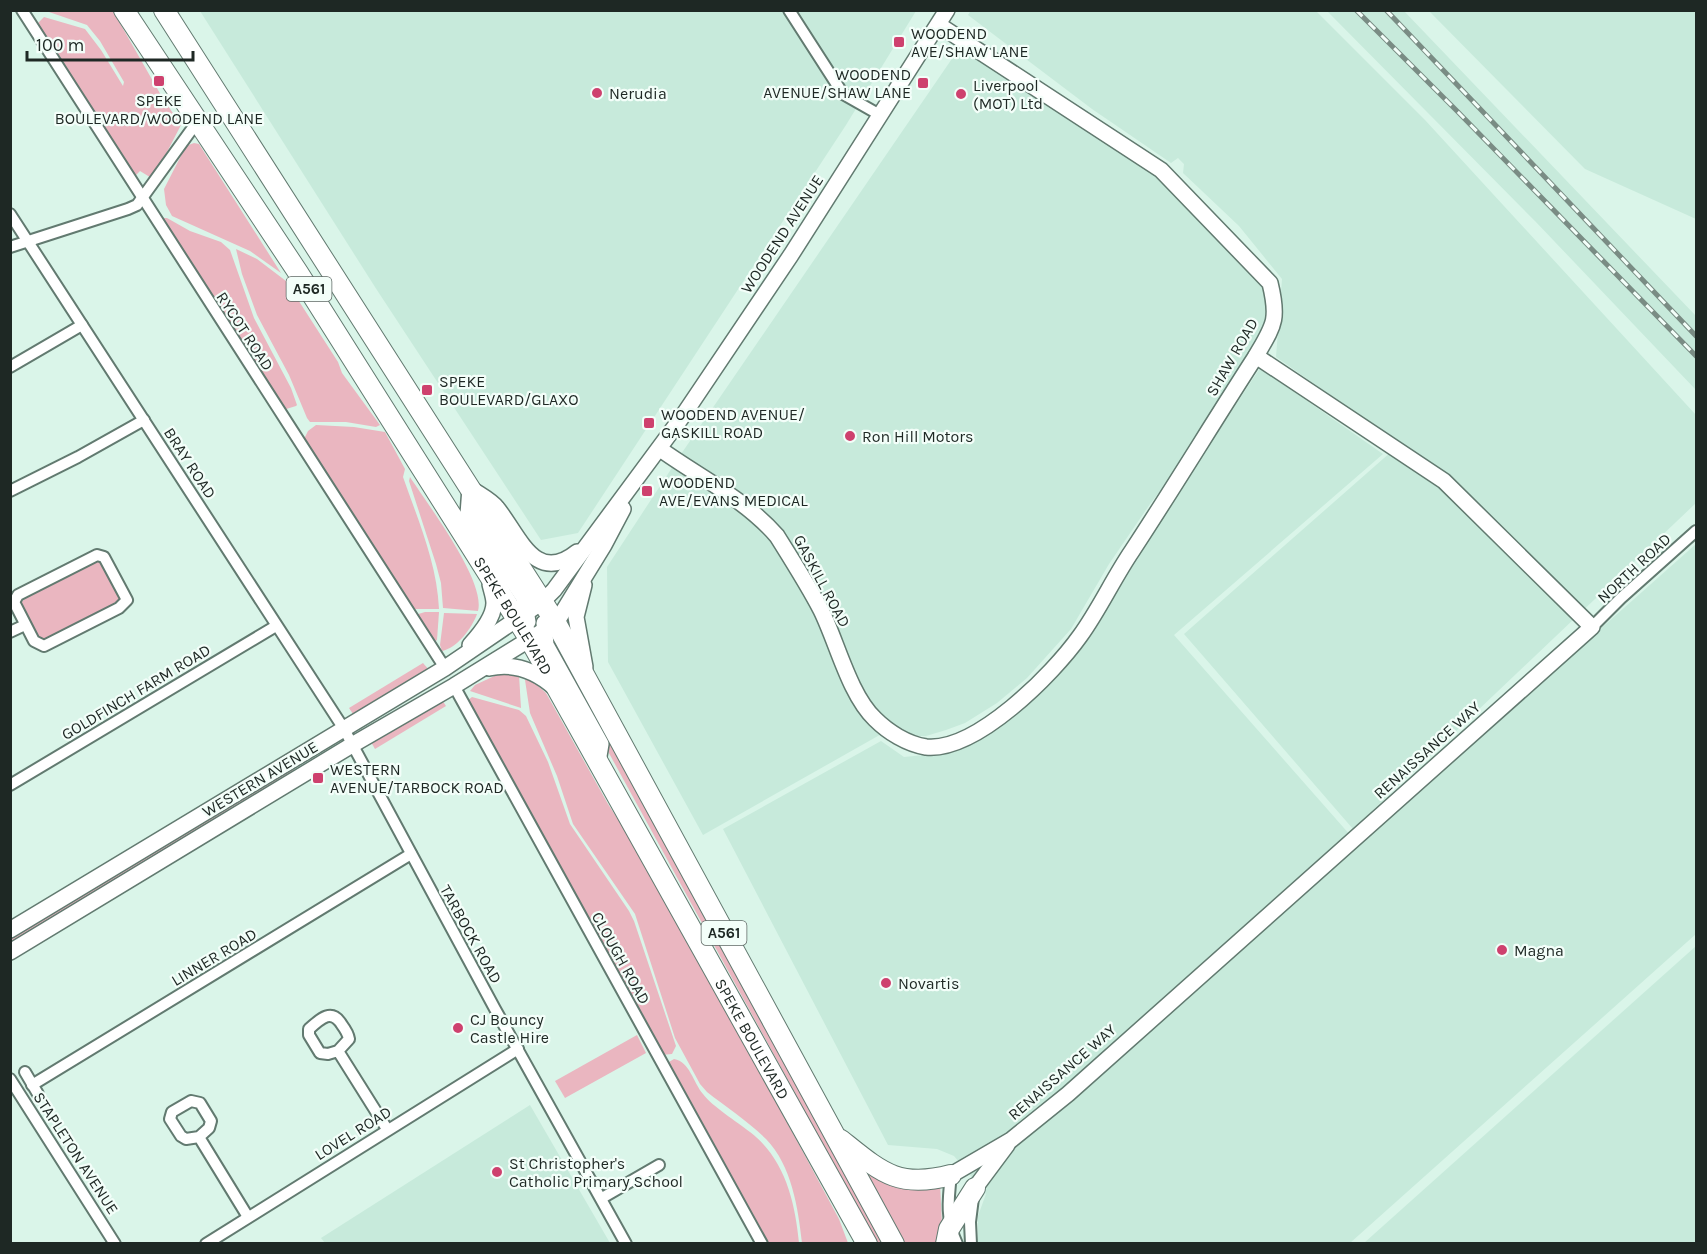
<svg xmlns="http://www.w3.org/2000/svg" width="1707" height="1254" viewBox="0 0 1707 1254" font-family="Karla,sans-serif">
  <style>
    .built { fill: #c7eadb }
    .green { fill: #eab6c0 }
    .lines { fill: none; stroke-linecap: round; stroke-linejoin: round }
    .street-casing { stroke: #627a70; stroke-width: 14 }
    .secondary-casing { stroke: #627a70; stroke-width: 18 }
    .highway-casing { stroke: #627a70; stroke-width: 22 }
    .street { stroke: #fff; stroke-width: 10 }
    .secondary { stroke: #fff; stroke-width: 15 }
    .highway { stroke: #fff; stroke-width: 20 }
    .rail-casing { stroke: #7a8c84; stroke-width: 5 }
    .rail { stroke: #f3fef9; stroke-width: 3; stroke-dasharray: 9; stroke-linecap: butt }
    .poi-dot { fill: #ce416e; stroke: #f3fef9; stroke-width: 2 }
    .labels { text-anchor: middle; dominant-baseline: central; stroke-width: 4.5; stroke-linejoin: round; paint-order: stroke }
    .shield { fill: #f3fef9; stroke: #5e6864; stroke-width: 1.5 }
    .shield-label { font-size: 15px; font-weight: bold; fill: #1e2824 }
    .poi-label { font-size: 16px; fill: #1e2824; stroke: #f3fef9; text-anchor: start }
    .street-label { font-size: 16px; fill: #1e2824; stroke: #f3fef9 }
  </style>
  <rect width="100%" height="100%" fill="#daf5e9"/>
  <g class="built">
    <path d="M971,10L1316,11L1425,120L1696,415V503L1353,829L1184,634L1400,444L1276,357L1282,279L1239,226L1183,173L1184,164L1178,158L1171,163L1092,109L968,15Z"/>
    <path d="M200,11H916L846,125L578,533L541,540L375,287Z"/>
    <path d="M1327,11H1404L1696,316V390L1535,221Z"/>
    <path d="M1429,11H1696V219L1585,169Z"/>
    <path d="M960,47L1158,176L1275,276L1271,348L1150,504L1109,564L1071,629L1027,678L997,703L965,723L946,730L926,736H906L892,728L703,835L608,662L607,567L679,457Z"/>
    <path d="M1260,368L1383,454L1174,635L1358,844L1696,544V934L1350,1243H978V1216L986,1194L954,1156L937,1149L888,1145L723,829L881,741L904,757L934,754L1015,711L1158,523Z"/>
    <path d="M1696,946V1243H1364Z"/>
    <path d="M530,1105L610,1243H325L321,1238Z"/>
  </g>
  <g class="green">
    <path d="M46,11H113L162,97L181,125L153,179L140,171L134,177L37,24L44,17L85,29L101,50L123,86L124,82L100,41L87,25Z"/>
    <path d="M194,143L199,144L281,273L250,251L172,216L166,205L164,189L186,146Z"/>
    <path d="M161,218H167L190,231L221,242L230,250L254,318L291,388L297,405L296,406L283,410Z"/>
    <path d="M236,249L257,259L286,281L338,362L342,373L380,425L376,427L346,422H310L307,418L289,375L257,315L242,274Z"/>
    <path d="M316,425L354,427L385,432L405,469L403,477C418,520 437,563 439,609H411L303,441L308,431Z"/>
    <path d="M410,477C428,505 486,581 478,611L443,608L441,583L436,564L409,481Z"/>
    <path d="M95,560L102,561L120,594L119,601L48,639L42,640L36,635L20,604L26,597Z"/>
    <path d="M425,612H439L437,640L433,643L415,615Z"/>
    <path d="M444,613L477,614C472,628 457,648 442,651L440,645Z"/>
    <path d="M556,645L884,1243H877L552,649Z"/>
    <path d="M423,663L429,670L353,714L349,708Z"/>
    <path d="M503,672L519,675L521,708L470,691L475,685Z"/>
    <path d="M530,679L546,693L608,804L632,841L697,955L839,1219L848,1243H802C798,1208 792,1166 766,1139C749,1122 726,1107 707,1092L700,1084L675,1038L635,914L573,824L557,776L530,713L525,680Z"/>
    <path d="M472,697L519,710L526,716L548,762L570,824L629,911L634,921L676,1046L672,1054L661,1055L467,701Z"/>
    <path d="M442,700L446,706L375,749L371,742Z"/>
    <path d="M293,769L296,774L11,944L10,936Z"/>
    <path d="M637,1035L646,1053L565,1098L555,1081Z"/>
    <path d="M674,1059C690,1062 693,1082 703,1094C713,1107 736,1121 750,1132C785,1159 795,1202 799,1243H765L668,1066L669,1062Z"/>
    <path d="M858,1166L940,1183L942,1225L936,1243H900Z"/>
  </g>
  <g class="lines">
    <defs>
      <g id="street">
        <path d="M22,10L445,668"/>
        <path d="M789,10L843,94L880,115"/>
        <path d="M10,214L344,729L495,1009L626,1244"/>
        <path d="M10,247L128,209L137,205L197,122"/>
        <path d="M10,367L82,325"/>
        <path d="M10,491L78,457L144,420"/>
        <path d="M97,555L104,557L127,600L119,608L44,646L34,641L14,602L18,595Z"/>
        <path d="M1592,627L1621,598L1696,531"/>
        <path d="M10,632L25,625"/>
        <path d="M454,686L762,1244"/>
        <path d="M10,785L276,626"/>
        <path d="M338,1051L349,1039C348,1033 345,1029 342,1025C332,1008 321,1018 309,1029V1035L320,1053L328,1054L338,1051L387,1129"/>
        <path d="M25,1072L38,1094"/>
        <path d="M10,1079L115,1244"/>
        <path d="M32,1085L411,854"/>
        <path d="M199,1137L186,1139L181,1136L170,1119L172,1112L191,1101L200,1103L211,1121L209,1128L199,1137L248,1217"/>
        <path d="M951,1175C948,1200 946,1221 957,1244"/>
        <path d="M602,1198L659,1165"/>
        <path d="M206,1244L518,1049"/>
        <path d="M971,1244L970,1222L973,1198"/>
      </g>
      <g id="secondary">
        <path d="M660,449C699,477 745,499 777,536C792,560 808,585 821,610C837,642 849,694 875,719C888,732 907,744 926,747C976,752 1053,674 1080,636C1099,610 1113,579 1132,551C1174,487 1214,421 1256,356C1274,325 1279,320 1270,283L1161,170L939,25"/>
        <path d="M584,585L576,617L585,667"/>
        <path d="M528,622L524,598L468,514L470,488C478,494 491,500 497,508C519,535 535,586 577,552"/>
        <path d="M544,623L546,645L601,744L598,762"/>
        <path d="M470,645C480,634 494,618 494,603C494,597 491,589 490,584"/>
        <path d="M489,668C515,662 536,671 555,688"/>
        <path d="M10,930L445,668L542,602L554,590L682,417L791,255L947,10"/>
        <path d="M10,952L352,745L454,686L556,623L604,545L623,509"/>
        <path d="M951,1175L1011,1140L1068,1094L1592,627L1444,481L1256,356"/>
        <path d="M975,1188L1007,1145"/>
      </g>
      <g id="highway">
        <path id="s1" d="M124,10L299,274L530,640L867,1244"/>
        <path d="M164,10L556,623L894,1244"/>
        <path d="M841,1140C881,1172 898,1189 951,1175"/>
        <path d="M946,1244L949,1229L975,1188"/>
      </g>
    </defs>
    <use href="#street" class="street-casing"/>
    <use href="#secondary" class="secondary-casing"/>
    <use href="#highway" class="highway-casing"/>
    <use href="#street" class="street"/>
    <use href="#secondary" class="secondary"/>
    <use href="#highway" class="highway"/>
    <defs>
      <g id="rail">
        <path d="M1356,10L1458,112L1696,356"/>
        <path d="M1386,10L1696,336"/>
      </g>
    </defs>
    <use href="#rail" class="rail-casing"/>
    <use href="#rail" class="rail"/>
  </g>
  <g class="poi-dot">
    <rect x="893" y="36" width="12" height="12" rx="3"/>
    <rect x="153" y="75" width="12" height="12" rx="3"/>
    <rect x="917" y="77" width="12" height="12" rx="3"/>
    <circle cx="597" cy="93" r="6"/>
    <circle cx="961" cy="94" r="6"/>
    <rect x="421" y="384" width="12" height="12" rx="3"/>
    <rect x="643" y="417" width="12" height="12" rx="3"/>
    <circle cx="850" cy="436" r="6"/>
    <rect x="641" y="485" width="12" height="12" rx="3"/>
    <rect x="312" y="772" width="12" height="12" rx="3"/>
    <circle cx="1502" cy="950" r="6"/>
    <circle cx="886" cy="983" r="6"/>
    <circle cx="458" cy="1028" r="6"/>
    <circle cx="497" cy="1172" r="6"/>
  </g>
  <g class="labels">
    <g class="shield">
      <rect x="286.5" y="277" width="45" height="24" rx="4.5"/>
      <rect x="701.5" y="921" width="45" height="24" rx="4.5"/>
    </g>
    <g class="shield-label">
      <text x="309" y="289">A561</text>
      <text x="724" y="933">A561</text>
    </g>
    <g class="poi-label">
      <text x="911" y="33">WOODEND<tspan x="911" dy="18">AVE/SHAW LANE</tspan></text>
      <text x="911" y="74" text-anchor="end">WOODEND<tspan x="911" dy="18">AVENUE/SHAW LANE</tspan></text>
      <text x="973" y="85">Liverpool<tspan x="973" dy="18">(MOT) Ltd</tspan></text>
      <text x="609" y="93">Nerudia</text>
      <text x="159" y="100" text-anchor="middle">SPEKE<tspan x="159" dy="18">BOULEVARD/WOODEND LANE</tspan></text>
      <text x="439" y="381">SPEKE<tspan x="439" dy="18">BOULEVARD/GLAXO</tspan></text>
      <text x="661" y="414">WOODEND AVENUE/<tspan x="661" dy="18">GASKILL ROAD</tspan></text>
      <text x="862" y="436">Ron Hill Motors</text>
      <text x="659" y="482">WOODEND<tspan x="659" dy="18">AVE/EVANS MEDICAL</tspan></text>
      <text x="330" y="769">WESTERN<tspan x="330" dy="18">AVENUE/TARBOCK ROAD</tspan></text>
      <text x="1514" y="950">Magna</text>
      <text x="898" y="983">Novartis</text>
      <text x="470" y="1019">CJ Bouncy<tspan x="470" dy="18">Castle Hire</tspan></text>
      <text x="509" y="1163">St Christopher's<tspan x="509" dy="18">Catholic Primary School</tspan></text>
    </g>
    <g class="street-label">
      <text transform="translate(782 234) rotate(-57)">WOODEND AVENUE</text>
      <text transform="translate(245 331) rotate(57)">RYCOT ROAD</text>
      <text transform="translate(1232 357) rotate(-60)">SHAW ROAD</text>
      <text transform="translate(190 463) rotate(57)">BRAY ROAD</text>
      <text transform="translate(1634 568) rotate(-43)">NORTH ROAD</text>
      <text transform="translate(822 581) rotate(62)">GASKILL ROAD</text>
      <text stroke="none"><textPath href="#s1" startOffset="720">SPEKE BOULEVARD</textPath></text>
      <text transform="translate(136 692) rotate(-31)">GOLDFINCH FARM ROAD</text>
      <text transform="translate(1427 750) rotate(-42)">RENAISSANCE WAY</text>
      <text transform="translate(260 779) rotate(-31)">WESTERN AVENUE</text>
      <text transform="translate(471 934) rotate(61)">TARBOCK ROAD</text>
      <text transform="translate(214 957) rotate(-31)">LINNER ROAD</text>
      <text transform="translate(621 958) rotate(61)">CLOUGH ROAD</text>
      <text stroke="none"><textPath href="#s1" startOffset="1206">SPEKE BOULEVARD</textPath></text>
      <text transform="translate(1062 1072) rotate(-41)">RENAISSANCE WAY</text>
      <text transform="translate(353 1133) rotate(-32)">LOVEL ROAD</text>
      <text transform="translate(76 1153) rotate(57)">STAPLETON AVENUE</text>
    </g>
  </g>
  <rect width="1707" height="1254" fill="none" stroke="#1e2824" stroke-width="24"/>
  <path d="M27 51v9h166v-9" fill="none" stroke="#1e2824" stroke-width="3"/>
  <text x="36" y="51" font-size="18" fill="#1e2824" stroke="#f3fef9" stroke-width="4.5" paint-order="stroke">100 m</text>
</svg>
